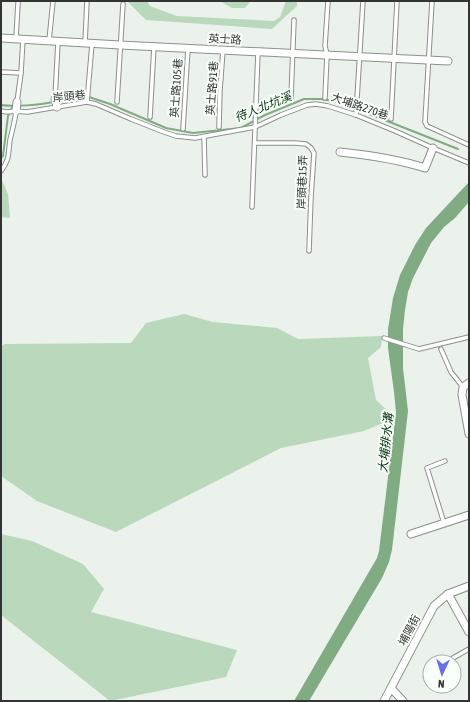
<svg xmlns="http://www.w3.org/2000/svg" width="470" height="702" viewBox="0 0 470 702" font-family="'Asap Condensed','Noto Sans TC',sans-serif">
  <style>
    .green { fill: #bad8bc }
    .water { fill: #80ab83 }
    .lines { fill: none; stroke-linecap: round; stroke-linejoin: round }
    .stream { stroke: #80ab83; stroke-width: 2 }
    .service-casing { stroke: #8b918b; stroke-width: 5.5 }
    .minor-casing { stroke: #8b918b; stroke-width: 9 }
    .service { stroke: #fff; stroke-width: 3.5 }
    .minor { stroke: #fff; stroke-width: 7 }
    .labels { text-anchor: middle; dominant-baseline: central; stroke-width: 4; stroke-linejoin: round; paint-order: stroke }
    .street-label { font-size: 11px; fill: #323533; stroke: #f9fff9 }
    .water-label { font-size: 12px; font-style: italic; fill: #02340e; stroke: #f9fff9 }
  </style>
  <rect width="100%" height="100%" fill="#ebf2eb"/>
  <g class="green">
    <path d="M127,1H147L150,6L177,16L274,21L280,17L286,1H297V6L272,29L146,20Z"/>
    <path d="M220,1H251L245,8H232Z"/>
    <path d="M1,178L8,194L10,218L1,217Z"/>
    <path d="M184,314L213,322L277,328L298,339L382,336L381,347L368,358L376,400L389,412L388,421L364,431L281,448L116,532L37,501L1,476V346L5,344L131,343L146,323Z"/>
    <path d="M1,534L32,541L83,564L104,589L91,612L237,650L226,677L110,701L1,615Z"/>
  </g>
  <path class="water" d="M469,182V202L455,218L444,227L431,243L413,278L408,292L405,310L403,329V368L408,411L392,550L389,562L382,578L309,701H294L377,558L379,551L396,412L394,392L388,348V329L393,298L400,275L415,245L426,228Z"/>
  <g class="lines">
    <g class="stream">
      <path d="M58,101L86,96L110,104L166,128L193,133L241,128L265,115L304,99H321L339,102L458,149"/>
      <path d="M1,105C14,107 40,105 53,102"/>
      <path d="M1,158L3,156L8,116L13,106"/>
    </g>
    <defs>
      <g id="service">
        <path d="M432,1L425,122L427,126L469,145"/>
        <path d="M16,38L18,3"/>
        <path d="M49,41L53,1"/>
        <path d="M85,43L87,1"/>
        <path d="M1,72L21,73"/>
        <path d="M291,98L294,20"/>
        <path d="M325,98L327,55L325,46L328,1"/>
        <path d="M55,99L58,42"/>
        <path d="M17,102L21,73L23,39"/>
        <path d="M87,102L92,44"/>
        <path d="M117,102L123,4"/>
        <path d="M1,111L7,112L16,111"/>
        <path d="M356,115L363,1"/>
        <path d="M150,117L154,46"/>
        <path d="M391,119L397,1"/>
        <path d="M219,127L220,90L223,50"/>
        <path d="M183,129L188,48"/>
        <path d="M204,137L205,175"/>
        <path d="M255,143H295L306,144L311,148L314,153L311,197L309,251"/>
        <path d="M1,171C10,159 8,154 10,140C12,131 15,121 16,111L27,112L87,102L96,104L131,119L164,132L176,136L195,138L255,127L281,115L307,105L316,104L328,106L356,115L395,131L433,148L469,163"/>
        <path d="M252,207L258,52"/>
        <path d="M384,338L419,349L469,337"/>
        <path d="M441,349L451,372L463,387"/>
        <path d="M444,523L427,468L445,461"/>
        <path d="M446,662L469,649"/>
      </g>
      <g id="minor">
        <path d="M1,38L120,45L448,61"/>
        <path d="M55,99L57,107"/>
        <path d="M16,111L17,102"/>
        <path d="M340,152C369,155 397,159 425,168L433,148"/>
        <path d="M469,383L463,387L462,395L469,434"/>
        <path d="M411,534L469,515"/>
        <path d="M448,594L469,632"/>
        <path d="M391,688L403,701"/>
        <path d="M384,701L434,606L448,594L469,586"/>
      </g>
    </defs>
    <use href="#service" class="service-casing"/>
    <use href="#minor" class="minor-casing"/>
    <use href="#service" class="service"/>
    <use href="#minor" class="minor"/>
  </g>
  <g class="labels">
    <g class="street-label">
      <text transform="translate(225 39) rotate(3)">英士路</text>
      <text transform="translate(176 88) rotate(-86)">英士路105巷</text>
      <text transform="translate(212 88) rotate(-86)">英士路91巷</text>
      <text transform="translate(69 96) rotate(-6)">岸頭巷</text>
      <text transform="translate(360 106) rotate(19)">大埔路270巷</text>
      <text transform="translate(302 182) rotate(-88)">岸頭巷15弄</text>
      <text transform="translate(409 630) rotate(-62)">埔陽街</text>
    </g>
    <g class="water-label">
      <text transform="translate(263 107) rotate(-22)">待人北坑溪</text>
      <text transform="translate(386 443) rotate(-84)">大埔排水溝</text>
    </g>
  </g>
  <rect width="470" height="702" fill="none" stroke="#323533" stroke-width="4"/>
  <g transform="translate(442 674) rotate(184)"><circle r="19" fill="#f9fff9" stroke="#a9aeaa"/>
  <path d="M0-3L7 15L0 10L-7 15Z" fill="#6770e9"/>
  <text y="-6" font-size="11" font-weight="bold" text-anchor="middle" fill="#323533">N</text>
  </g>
</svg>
